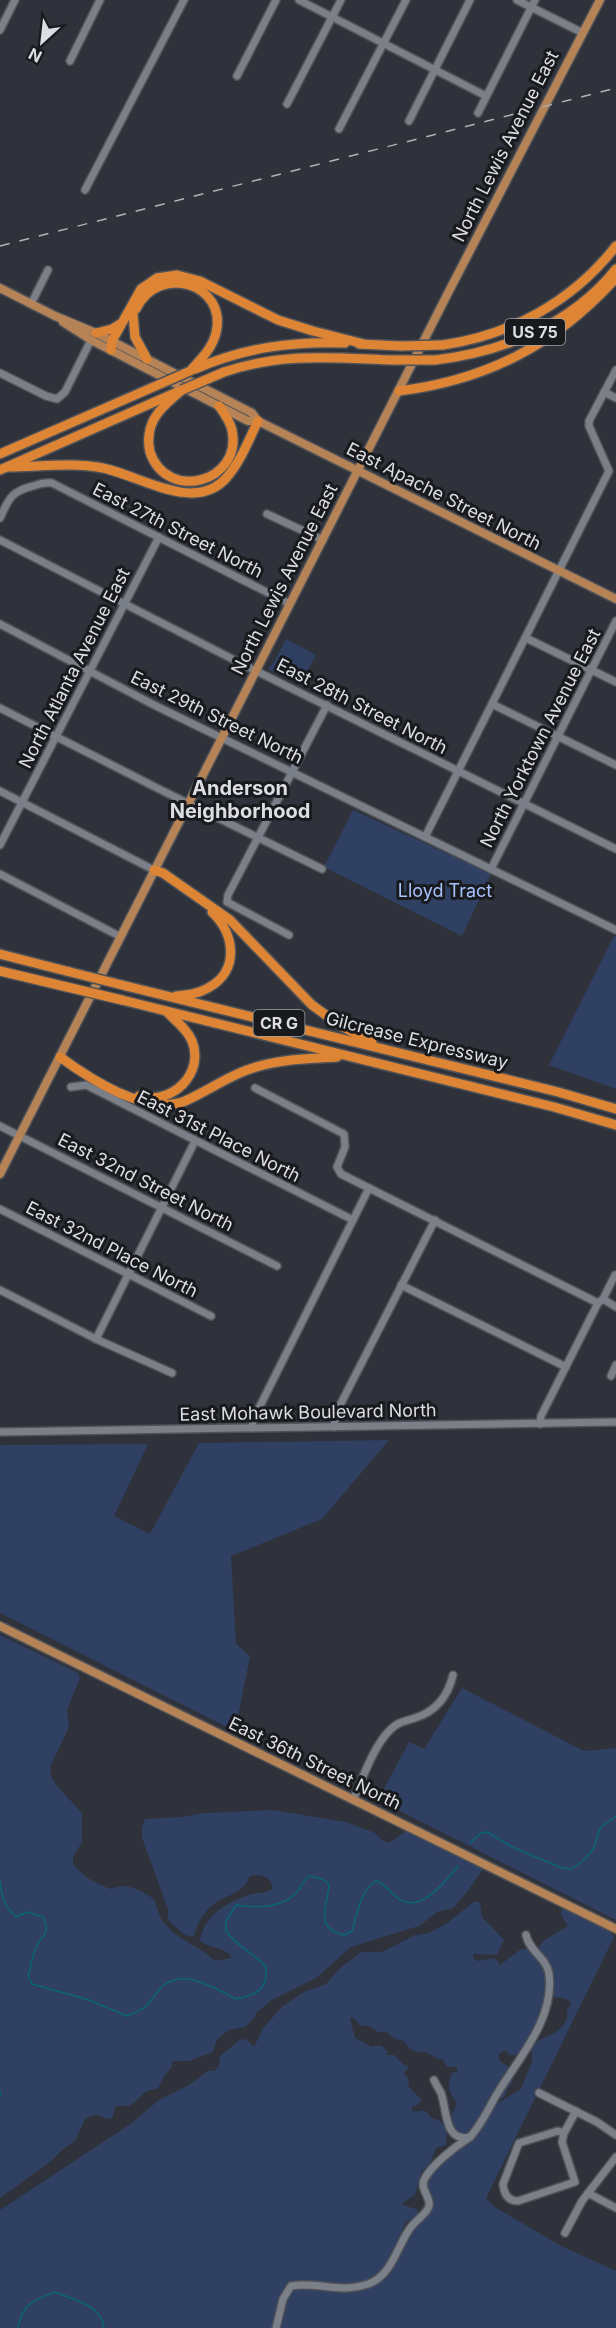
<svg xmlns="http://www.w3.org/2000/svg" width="616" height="2328" viewBox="0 0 616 2328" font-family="Inter,sans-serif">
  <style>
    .green { fill: #304063 }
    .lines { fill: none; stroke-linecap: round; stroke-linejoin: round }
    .stream { stroke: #096576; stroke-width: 1.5 }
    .minor-casing { stroke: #4e5157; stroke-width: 10 }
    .major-casing { stroke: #4e5157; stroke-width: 11 }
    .highway-casing { stroke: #4e5157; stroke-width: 12 }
    .minor { stroke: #7b7f88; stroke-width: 7 }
    .major { stroke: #b68356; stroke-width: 8 }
    .highway { stroke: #de8535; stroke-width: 9 }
    .rail { stroke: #b0b2b8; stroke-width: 1.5; stroke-dasharray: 10 10; stroke-linecap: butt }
    .highway-bridge-casing { stroke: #4e5157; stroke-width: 12; stroke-linecap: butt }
    .highway-bridge { stroke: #de8535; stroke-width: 9 }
    .labels { text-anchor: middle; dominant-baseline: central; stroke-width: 6; stroke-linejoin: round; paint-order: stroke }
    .shield { fill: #191a1e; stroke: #a2a3a8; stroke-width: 1.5 }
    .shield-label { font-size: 16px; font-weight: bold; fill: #dcdee3 }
    .street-label { font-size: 18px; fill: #dcdee3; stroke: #191a1e }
    .park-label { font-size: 18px; fill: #a8c3fe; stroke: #191a1e }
    .neighbourhood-label { font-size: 20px; font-weight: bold; fill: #dcdee3; stroke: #191a1e }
  </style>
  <rect width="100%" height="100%" fill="#2f323a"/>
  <g class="green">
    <path d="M286,639L316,655L300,685L268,669L274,662Z"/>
    <path d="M353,810L491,874L462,936L324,867Z"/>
    <path d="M614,936L616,937V1089L549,1065Z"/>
    <path d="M389,1440L322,1519L231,1556L236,1644L250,1656L235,1731L0,1613V1445L148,1444L114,1516L150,1534L199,1443Z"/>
    <path d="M0,1635L78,1673L80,1678L67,1710L69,1727L50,1767L51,1776L56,1785L82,1813V1842L73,1857V1864C83,1877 96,1884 111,1889C126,1882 140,1890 154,1899C157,1906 158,1914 162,1920C172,1935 185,1940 199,1949C218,1959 206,1963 231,1958V1955C221,1947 210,1948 200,1941C204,1915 226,1903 249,1895C258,1892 264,1894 272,1889C273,1877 260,1873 250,1876C244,1892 230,1894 217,1902C206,1908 196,1925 194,1937L185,1935L168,1920V1909L142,1838V1828L145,1819L182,1817L205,1813L273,1810L346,1822L375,1833L381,1839L389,1843L406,1831L483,1869L467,1892L453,1908L437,1912L419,1926L351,1947L316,1978L272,2000L257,2012L254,2018L245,2027L229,2030L217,2039L213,2052L189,2061H173C172,2070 168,2070 164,2077C161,2081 161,2085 157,2089C143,2089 140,2100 129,2106H116L112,2118L106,2119L98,2115L91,2116L85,2119L75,2141L63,2149L50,2162L0,2198Z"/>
    <path d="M462,1688L584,1751L616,1748V1920L378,1800L409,1742L424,1749Z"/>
    <path d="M475,1901L480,1903L482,1917L504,1940L497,1955L473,1954L474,1959L478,1961L495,1958L500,1965L521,1949H528C565,1979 539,2022 520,2055H510L505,2050L498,2055L500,2061L511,2069L513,2082L507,2089L504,2097L492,2105L468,2134L460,2135L452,2130L450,2119L457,2103C449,2091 446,2087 452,2073L457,2072V2067H447L443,2059H438L426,2052H417L409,2048L404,2041L395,2039L387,2032H378L369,2026L360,2025L354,2018H350L355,2038L372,2047C382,2044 382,2046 388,2052L386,2055H394L404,2065L409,2067L404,2073L409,2080L408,2086L422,2100L419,2104L412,2107V2111C427,2113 420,2105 433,2119L439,2120L449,2131L446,2136V2145L436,2148L429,2166L422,2171L415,2195L402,2203L405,2206L417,2209L418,2214L415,2218L405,2222L398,2246L379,2277L386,2279L402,2244L429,2210L424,2183L446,2156L476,2135L495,2105L521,2089L533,2059C526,2042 543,2039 554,2033C560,2030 564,2024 567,2019V2010L570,2007L571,2002L564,1998L551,1997L552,1979L537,1950L543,1941L568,1926L561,1914L562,1908H566L607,1929L614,1937L486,2198L493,2206L561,2246L616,2271V2328H0V2210L132,2123L159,2100L189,2085L208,2071H214L219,2065L220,2056L241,2039L247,2040L254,2047L263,2028L283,2006L304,1992L326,1984L339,1969L361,1952H382L413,1936L429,1933L446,1924Z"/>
  </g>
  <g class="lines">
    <g class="stream">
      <path d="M470,1843L481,1833L487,1832L512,1847L562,1868L572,1869L585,1859L594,1848L600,1828L616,1816"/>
      <path d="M0,1881C2,1897 3,1905 16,1917L27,1912L43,1917C51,1936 43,1932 36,1947C32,1956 31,1967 28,1976L32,1984L89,2000L127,2016C149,2007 145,2007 159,1990C180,1965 214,1988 236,1999C256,1995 268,1990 266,1967C254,1953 237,1947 226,1931V1921L236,1905C256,1908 282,1909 297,1892C301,1887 303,1881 309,1876L322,1879L329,1884C328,1906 313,1928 344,1935L352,1931C358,1912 359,1893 376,1881C385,1883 390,1893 398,1898C420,1915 445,1882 458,1866"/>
      <path d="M0,2091V2096"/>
      <path d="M18,2328C22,2304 34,2300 55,2292C74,2300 102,2305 104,2328"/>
    </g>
    <defs>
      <g id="minor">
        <path d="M299,0L486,96"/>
        <path d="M517,0L583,33"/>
        <path d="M0,30L15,0"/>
        <path d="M70,61L100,0"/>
        <path d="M237,76L276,0"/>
        <path d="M287,104L341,0"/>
        <path d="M478,113L535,0"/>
        <path d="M409,121L470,0"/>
        <path d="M339,129L406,0"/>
        <path d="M85,190L184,0"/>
        <path d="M31,304L48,270"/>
        <path d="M0,373L46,396L57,399L65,392L91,340"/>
        <path d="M604,392L616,398"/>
        <path d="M267,514L323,540"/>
        <path d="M0,518C9,499 10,492 33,486C39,484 45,482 52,483L290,604"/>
        <path d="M0,540L248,667L616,849"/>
        <path d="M0,624L156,706L616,930"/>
        <path d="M526,638L616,682"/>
        <path d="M492,704L616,765"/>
        <path d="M0,708L159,789L322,869"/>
        <path d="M0,791L154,870"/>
        <path d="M425,837L609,471L589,426V421L616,370"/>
        <path d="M0,845L159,537"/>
        <path d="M491,869L616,621"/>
        <path d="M0,874L121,937"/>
        <path d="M289,935L227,902L228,895L327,705"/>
        <path d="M71,1087L86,1085L353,1220"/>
        <path d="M255,1088L344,1134L345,1147L337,1167L341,1174L598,1303"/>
        <path d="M0,1126L277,1266"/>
        <path d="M0,1209L211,1316"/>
        <path d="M401,1285L566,1367"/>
        <path d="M0,1290L96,1339L172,1373"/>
        <path d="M603,1299L616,1307"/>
        <path d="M96,1339L195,1141"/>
        <path d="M611,1376L616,1365"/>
        <path d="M540,1424L541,1416L598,1303L603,1299L615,1275"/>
        <path d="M334,1427L336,1413L435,1220"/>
        <path d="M252,1428L253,1420L369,1188"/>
        <path d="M0,1432L616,1422"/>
        <path d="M353,1800C363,1778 373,1747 390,1730C397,1722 406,1721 415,1718C437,1711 448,1696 453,1675"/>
        <path d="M434,2080C436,2085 439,2089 441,2093C447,2109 444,2143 470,2137C482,2124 488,2109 497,2094C518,2059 555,2019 549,1974C547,1958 529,1951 526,1935"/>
        <path d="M539,2093L597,2122L616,2135"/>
        <path d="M564,2133L558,2131L519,2143L503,2184C504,2194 508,2201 518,2201L575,2182L562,2142L564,2133L576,2111"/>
        <path d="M588,2193L616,2208"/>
        <path d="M565,2233L582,2201L616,2157"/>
        <path d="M276,2328L283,2299L291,2286C317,2281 338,2294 368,2284C393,2275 397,2245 411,2227C416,2220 427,2214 429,2206C431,2197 420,2190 424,2180C431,2165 456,2146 470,2137"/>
      </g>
      <g id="major">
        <path d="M0,288L55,316L96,333L252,413L258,421L616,599"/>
        <path d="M63,322L91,340L248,421H258"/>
        <path d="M0,1174L447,295L600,0"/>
        <path d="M0,1626L616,1929"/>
      </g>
      <g id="highway">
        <path d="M136,309C159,262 228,284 216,333C212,349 200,360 190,371"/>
        <path d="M133,314L135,337L147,359"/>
        <path d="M96,333L112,329L120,324"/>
        <path d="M359,344L401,346"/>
        <path d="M443,345C512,335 573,301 616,246"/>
        <path d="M111,350L112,341L141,289L157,278L177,275L200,281L278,320L313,331L364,344"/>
        <path d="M435,360C504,352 572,324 616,269"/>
        <path d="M195,369C244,348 291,341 345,343"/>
        <path d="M224,372C284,352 333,358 394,360"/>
        <path d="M182,390C173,398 162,406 156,416C149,426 147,440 150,452C167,503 243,482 232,430C230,421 224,413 219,406"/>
        <path d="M399,391C488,380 556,344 616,278"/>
        <path d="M0,454L142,392"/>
        <path d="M7,467C39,467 70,462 103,468C141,476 196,514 227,477C241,461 249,439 258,421"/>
        <path d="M0,470L177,392"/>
        <path d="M154,870L163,873L230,920L312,1005L341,1026L372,1042"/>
        <path d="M0,954L70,972"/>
        <path d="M0,971L67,987"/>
        <path d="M126,986L558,1092L616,1109"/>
        <path d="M176,996C187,995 198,994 208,988C240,971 235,934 212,912"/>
        <path d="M122,1000L554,1107L616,1125"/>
        <path d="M60,1057C90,1079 146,1116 185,1101C206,1092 225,1078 247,1070C276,1059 307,1059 337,1057"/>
        <path d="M139,1096C172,1106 205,1073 192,1041C187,1029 176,1021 167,1012"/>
      </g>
    </defs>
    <use href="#minor" class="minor-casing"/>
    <use href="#major" class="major-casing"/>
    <use href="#highway" class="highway-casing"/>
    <use href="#minor" class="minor"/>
    <use href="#major" class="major"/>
    <use href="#highway" class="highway"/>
    <path class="rail" d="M0,246L616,88"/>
    <defs>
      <g id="highway-bridge">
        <path d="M401,346L443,345"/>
        <path d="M394,360H435"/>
        <path d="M182,390L224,372"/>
        <path d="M142,392L190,371"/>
        <path d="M70,972L126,986"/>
        <path d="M67,987L122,1000"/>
      </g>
    </defs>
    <use href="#highway-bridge" class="highway-bridge-casing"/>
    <use href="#highway-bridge" class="highway-bridge"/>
  </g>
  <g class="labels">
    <g class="shield">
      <rect x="505" y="319" width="60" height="26" rx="4.5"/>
      <rect x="253.5" y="1010" width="51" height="26" rx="4.5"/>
    </g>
    <g class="shield-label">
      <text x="535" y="332">US 75</text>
      <text x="279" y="1023">CR G</text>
    </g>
    <g class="street-label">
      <text transform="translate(505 146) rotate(-63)">North Lewis Avenue East</text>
      <text transform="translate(444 496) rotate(27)">East Apache Street North</text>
      <text transform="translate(178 530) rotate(27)">East 27th Street North</text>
      <text transform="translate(284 579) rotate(-63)">North Lewis Avenue East</text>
      <text transform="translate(74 668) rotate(-63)">North Atlanta Avenue East</text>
      <text transform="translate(362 706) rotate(27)">East 28th Street North</text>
      <text transform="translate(217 717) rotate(26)">East 29th Street North</text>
      <text transform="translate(540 738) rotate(-63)">North Yorktown Avenue East</text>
      <text transform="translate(417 1040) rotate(14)">Gilcrease Expressway</text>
      <text transform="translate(219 1136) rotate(27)">East 31st Place North</text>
      <text transform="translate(146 1182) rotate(27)">East 32nd Street North</text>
      <text transform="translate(112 1249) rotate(27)">East 32nd Place North</text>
      <text transform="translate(308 1412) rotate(-1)">East Mohawk Boulevard North</text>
      <text transform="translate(315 1763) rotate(26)">East 36th Street North</text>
    </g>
    <g class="park-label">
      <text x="445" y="890">Lloyd Tract</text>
    </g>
    <g class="neighbourhood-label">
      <text x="240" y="788">Anderson<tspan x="240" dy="23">Neighborhood</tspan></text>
    </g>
  </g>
  <g transform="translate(42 42) rotate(207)" stroke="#191a1e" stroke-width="4.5" paint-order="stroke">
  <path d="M0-4.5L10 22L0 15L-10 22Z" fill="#dcdee3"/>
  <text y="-9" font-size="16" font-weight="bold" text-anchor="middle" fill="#dcdee3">N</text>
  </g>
</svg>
